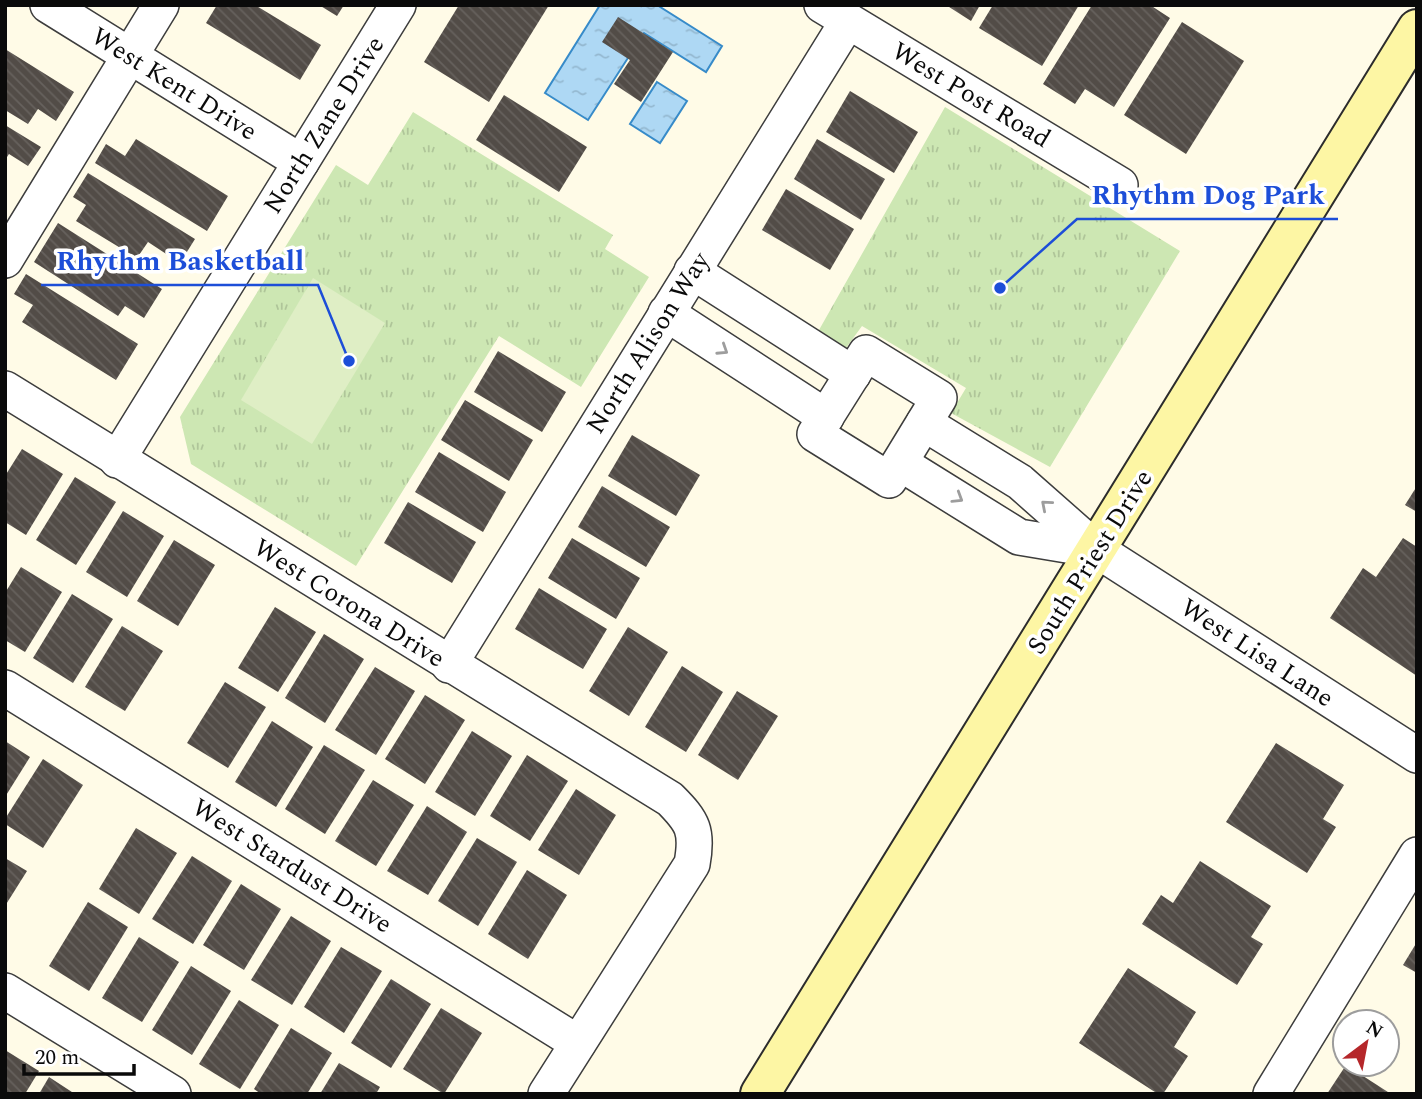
<svg xmlns="http://www.w3.org/2000/svg" width="1422" height="1099" viewBox="0 0 1422 1099" font-family="Spectral,serif">
  <style>
    .park { fill: url(#park-tufts) }
    .pitch { fill: #dfeec5 }
    .water { fill: url(#water-ripples); stroke: #378bc9; stroke-width: 2 }
    .building { fill: url(#building-back-hatch) }
    .lines { fill: none; stroke-linecap: round; stroke-linejoin: round }
    .street-casing { stroke: #3d3d3d; stroke-width: 38 }
    .secondary-casing { stroke: #2c2c2c; stroke-width: 42 }
    .street { stroke: #fff; stroke-width: 35 }
    .secondary { stroke: #fdf6a4; stroke-width: 38 }
    .oneway { stroke: #9d9d9d }
    .labels { text-anchor: middle; dominant-baseline: central; stroke-width: 7; stroke-linejoin: round; paint-order: stroke }
    .street-label { font-size: 26px; fill: #0a0a0a; stroke: #fff }
    .leader { fill: none; stroke: #1d4ed8; stroke-width: 2.5 }
    .callout-dot { fill: #1d4ed8; stroke: #fff; stroke-width: 2.5 }
    .callout-label { font-size: 28px; text-anchor: middle; font-weight: bold; fill: #1d4ed8; stroke: #fff; stroke-width: 7; stroke-linejoin: round; paint-order: stroke }
  </style>
  <defs>
    <pattern id="park-tufts" width="24" height="20" patternUnits="userSpaceOnUse" patternTransform="scale(1.75)"><rect width="24" height="20" fill="#cde7b3"/><path d="M3 7l-1-3M5 7V3M7 7l1-3M15 17l-1-3M17 17v-4M19 17l1-3" fill="none" stroke="#afc599"/></pattern>
    <pattern id="water-ripples" width="26" height="14" patternUnits="userSpaceOnUse" patternTransform="scale(1.75)"><rect width="26" height="14" fill="#aed8f4"/><path d="M2 4q2-2 4 0t4 0M15 11q2-2 4 0t4 0" fill="none" stroke="#94b8d0"/></pattern>
    <pattern id="building-back-hatch" width="6" height="6" patternUnits="userSpaceOnUse" patternTransform="scale(1.75)"><rect width="6" height="6" fill="#524c47"/><path d="M-1 5l2 2M0 0l6 6M5-1l2 2" fill="none" stroke="#66615d"/></pattern>
  </defs>
  <rect width="100%" height="100%" fill="#fffbe7"/>
  <g class="park">
    <path d="M945,107L1180,251L1050,467L951,413L966,388L862,326L846,348L819,330Z"/>
    <path d="M413,112L613,235L605,249L649,277L581,387L499,336L356,566L191,464L180,417L336,165L368,185Z"/>
  </g>
  <path class="pitch" d="M313,278L385,323L312,444L241,400Z"/>
  <g class="water">
    <path d="M600,5H657L722,46L706,72L644,33L588,120L545,93Z"/>
    <path d="M657,82L687,101L660,143L630,124Z"/>
  </g>
  <g class="building">
    <path d="M217,5H255L321,45L300,80L206,23Z"/>
    <path d="M319,5H344L337,16Z"/>
    <path d="M459,5H549L489,102L424,62Z"/>
    <path d="M946,5H980L971,21Z"/>
    <path d="M993,5H1079L1042,66L979,28Z"/>
    <path d="M1092,5H1150L1170,18L1114,107L1085,89L1075,104L1043,84Z"/>
    <path d="M618,17L673,52L641,102L614,84L630,60L602,42Z"/>
    <path d="M1182,22L1244,61L1186,154L1124,115Z"/>
    <path d="M5,49L74,92L56,121L38,109L28,124L5,110Z"/>
    <path d="M850,91L918,132L894,173L826,132Z"/>
    <path d="M504,95L587,147L559,192L476,140Z"/>
    <path d="M5,125L41,147L28,166L9,154L5,160Z"/>
    <path d="M136,139L228,196L207,231L95,163L106,144L125,156Z"/>
    <path d="M817,139L885,179L861,220L794,179Z"/>
    <path d="M88,173L195,239L180,263L148,242L137,258L76,221L86,205L73,197Z"/>
    <path d="M786,189L854,229L830,270L762,230Z"/>
    <path d="M58,223L162,289L144,318L125,306L118,316L34,262Z"/>
    <path d="M26,274L138,344L116,380L22,322L33,305L14,294Z"/>
    <path d="M498,351L566,392L542,432L474,392Z"/>
    <path d="M465,400L533,440L509,481L441,440Z"/>
    <path d="M632,435L700,475L676,516L608,476Z"/>
    <path d="M22,449L63,474L26,535L5,522V476Z"/>
    <path d="M439,452L506,492L483,532L415,492Z"/>
    <path d="M75,477L116,502L76,565L36,540Z"/>
    <path d="M602,486L670,527L646,567L578,527Z"/>
    <path d="M1417,486V512L1405,505Z"/>
    <path d="M408,502L476,542L452,583L384,543Z"/>
    <path d="M123,511L164,536L127,597L86,572Z"/>
    <path d="M572,538L640,578L616,619L548,578Z"/>
    <path d="M1403,538L1417,547V676L1330,618L1363,568L1376,577Z"/>
    <path d="M174,540L215,565L178,626L137,601Z"/>
    <path d="M21,567L62,592L25,652L5,640V593Z"/>
    <path d="M539,588L607,629L583,669L515,629Z"/>
    <path d="M72,594L113,619L73,683L33,658Z"/>
    <path d="M275,607L316,632L278,692L238,668Z"/>
    <path d="M122,626L163,651L125,711L85,687Z"/>
    <path d="M628,627L668,652L629,716L589,691Z"/>
    <path d="M324,634L364,659L325,723L285,698Z"/>
    <path d="M682,666L723,692L686,752L645,727Z"/>
    <path d="M375,667L415,691L376,755L335,730Z"/>
    <path d="M225,682L266,707L228,768L187,743Z"/>
    <path d="M737,691L778,716L738,780L698,755Z"/>
    <path d="M425,695L465,720L425,784L385,759Z"/>
    <path d="M272,721L313,747L276,807L235,782Z"/>
    <path d="M472,731L512,756L475,816L435,792Z"/>
    <path d="M5,741L30,757L5,797Z"/>
    <path d="M1276,743L1344,785L1323,819L1336,827L1307,873L1226,822Z"/>
    <path d="M324,745L365,770L325,834L285,809Z"/>
    <path d="M527,755L568,781L530,841L490,816Z"/>
    <path d="M43,759L83,785L43,848L5,824V819Z"/>
    <path d="M373,780L414,805L376,866L335,841Z"/>
    <path d="M576,789L616,815L579,875L538,850Z"/>
    <path d="M427,806L467,832L428,895L387,871Z"/>
    <path d="M136,828L177,853L139,914L99,889Z"/>
    <path d="M477,838L517,862L478,926L438,901Z"/>
    <path d="M192,856L232,881L193,944L152,919Z"/>
    <path d="M5,858L27,871L5,906Z"/>
    <path d="M1200,861L1271,906L1251,937L1263,944L1237,985L1142,924L1161,895L1173,903Z"/>
    <path d="M527,870L567,895L528,959L488,934Z"/>
    <path d="M241,884L281,909L244,970L203,945Z"/>
    <path d="M88,902L128,927L89,991L49,966Z"/>
    <path d="M291,916L331,941L292,1005L251,980Z"/>
    <path d="M139,937L179,962L142,1022L102,998Z"/>
    <path d="M1417,942V973L1403,965Z"/>
    <path d="M341,947L382,971L344,1033L304,1007Z"/>
    <path d="M191,966L231,991L192,1055L152,1030Z"/>
    <path d="M1128,968L1196,1012L1174,1047L1188,1056L1163,1094H1158L1079,1043Z"/>
    <path d="M391,979L431,1004L391,1068L351,1043Z"/>
    <path d="M239,1000L279,1025L240,1089L199,1064Z"/>
    <path d="M441,1008L482,1033L444,1094L403,1069Z"/>
    <path d="M291,1028L332,1053L307,1094H261L254,1089Z"/>
    <path d="M5,1050L39,1071L25,1094H5Z"/>
    <path d="M339,1063L380,1087L376,1094H320Z"/>
    <path d="M1346,1065L1391,1094H1327Z"/>
    <path d="M49,1077L75,1094H39Z"/>
  </g>
  <g class="lines">
    <defs>
      <g id="street">
        <path d="M48,5L301,162"/>
        <path d="M822,5L1120,185"/>
        <path d="M5,260L161,5"/>
        <path d="M692,271L853,374"/>
        <path d="M666,313L826,417"/>
        <path d="M866,353L939,398L889,480L815,434Z"/>
        <path d="M5,389L670,799C693,822 698,831 692,864L546,1094"/>
        <path d="M924,423L1020,482L1097,550L1417,755"/>
        <path d="M117,460L398,5"/>
        <path d="M900,463L1019,537L1097,550"/>
        <path d="M449,665L848,21"/>
        <path d="M5,688L578,1043"/>
        <path d="M5,991L173,1094"/>
        <path d="M1271,1094L1417,855"/>
      </g>
      <path id="secondary" d="M760,1094L1417,29"/>
    </defs>
    <use href="#street" class="street-casing"/>
    <use href="#secondary" class="secondary-casing"/>
    <use href="#street" class="street"/>
    <use href="#secondary" class="secondary"/>
  </g>
  <defs><path id="oneway-chevron" d="M-2-3.5L2.5 0L-2 3.5" fill="none" stroke-width="1.6" stroke-linecap="round" stroke-linejoin="round" transform="scale(1.75)"/></defs>
  <g class="oneway">
    <use href="#oneway-chevron" transform="translate(723 350) rotate(33)"/>
    <use href="#oneway-chevron" transform="translate(958 498) rotate(32)"/>
    <use href="#oneway-chevron" transform="translate(1046 505) rotate(-139)"/>
  </g>
  <g class="labels">
    <g class="street-label">
      <text transform="translate(174 84) rotate(32)">West Kent Drive</text>
      <text transform="translate(971 95) rotate(31)">West Post Road</text>
      <text transform="translate(324 125) rotate(-58)">North Zane Drive</text>
      <text transform="translate(648 343) rotate(-58)">North Alison Way</text>
      <text transform="translate(1090 562) rotate(-58)">South Priest Drive</text>
      <text transform="translate(349 603) rotate(32)">West Corona Drive</text>
      <text transform="translate(1257 653) rotate(33)">West Lisa Lane</text>
      <text transform="translate(292 866) rotate(32)">West Stardust Drive</text>
    </g>
  </g>
  <path class="leader" d="M1000 288L1077 219H1338M349 361L318 285H41"/>
  <g class="callout-dot">
    <circle cx="1000" cy="288" r="7"/>
    <circle cx="349" cy="361" r="7"/>
  </g>
  <g class="callout-label">
    <text x="1208" y="204">Rhythm Dog Park</text>
    <text x="180" y="270">Rhythm Basketball</text>
  </g>
  <rect width="1422" height="1099" fill="none" stroke="#0a0a0a" stroke-width="14"/>
  <g transform="translate(1366 1043) rotate(32)"><circle r="33" fill="#ffffff" stroke="#9d9d9d" stroke-width="2"/>
  <path d="M0-5L12 26L0 18L-12 26Z" fill="#b5272a"/>
  <text y="-10" font-size="19" font-weight="bold" text-anchor="middle" fill="#0a0a0a">N</text>
  </g>
  <path d="M24 1064v10h110v-10" fill="none" stroke="#0a0a0a" stroke-width="3.5"/>
  <text x="35" y="1064" font-size="21" fill="#0a0a0a" stroke="#ffffff" stroke-width="5" paint-order="stroke">20 m</text>
</svg>
